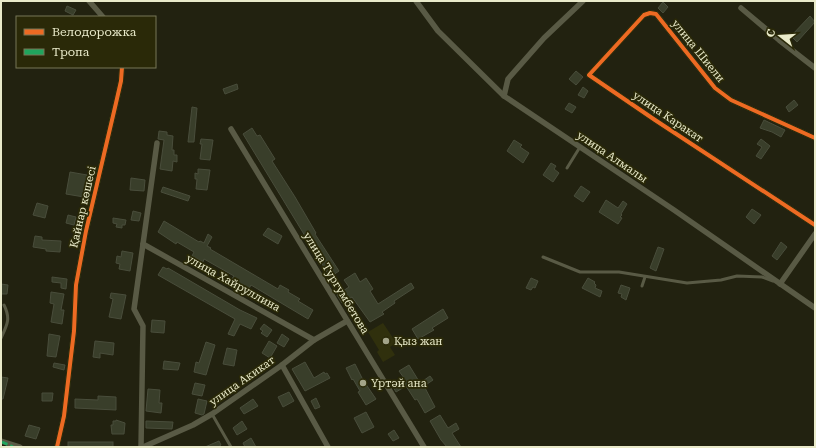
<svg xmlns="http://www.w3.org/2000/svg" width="816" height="448" viewBox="0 0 816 448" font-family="'Roboto Serif',serif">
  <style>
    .built { fill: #30300d }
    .building { fill: #393e2a; stroke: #494d3b }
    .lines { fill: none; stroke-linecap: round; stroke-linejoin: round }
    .lane { stroke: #595a45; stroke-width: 3 }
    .street { stroke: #595a45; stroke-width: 5.5 }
    .quiet { stroke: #20a55d; stroke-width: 3; stroke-dasharray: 6 3; stroke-linecap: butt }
    .cycleway-casing { stroke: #2a2908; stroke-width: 6 }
    .cycleway { stroke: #ed6a23; stroke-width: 4 }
    .poi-dot { fill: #a3a489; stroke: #2a2908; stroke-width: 1.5 }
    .labels { text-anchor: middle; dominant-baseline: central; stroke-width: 3.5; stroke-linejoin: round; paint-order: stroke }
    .street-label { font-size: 11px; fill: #e9eaca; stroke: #2a2908 }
    .poi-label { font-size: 11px; fill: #e9eaca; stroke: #2a2908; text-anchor: start }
  </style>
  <rect width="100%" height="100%" fill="#222210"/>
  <path class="built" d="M383,323L393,338L396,337L399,343L394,346L393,345L390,347L395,355L383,362L377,352L379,350L368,332Z"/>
  <g class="building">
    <path d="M663,2L668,7L663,13L658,8Z"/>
    <path d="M67,6L76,10L73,15L65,11Z"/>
    <path d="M810,16L815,22L797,42L791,36Z"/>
    <path d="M576,71L583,77L576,85L569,79Z"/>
    <path d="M237,84L238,89L225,94L223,89Z"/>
    <path d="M583,87L588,91L584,98L578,95Z"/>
    <path d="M794,100L798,105L789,112L786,107Z"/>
    <path d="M569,103L576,107L572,113L565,109Z"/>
    <path d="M192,107L197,108L194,142H188Z"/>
    <path d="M764,120L785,130L781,137L772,132L760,128Z"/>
    <path d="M252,128L257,136L260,135L275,159L272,161L295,197L316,233L315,234L339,271L330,277L243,134Z"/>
    <path d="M159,131L167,132V135L173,136L172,150H174V155H177V162L173,161L172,171L160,169L164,140L158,139Z"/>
    <path d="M201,139L213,140L210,160L200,159L202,144H200Z"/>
    <path d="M761,139L770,146L761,159L756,156L762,147L757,144Z"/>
    <path d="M514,140L522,145L520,147L529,153L523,163L507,151Z"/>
    <path d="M551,163L556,166L554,169L559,173L553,182L543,175Z"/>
    <path d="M198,169L210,170L207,190L196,189L197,179H195V173L198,174Z"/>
    <path d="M70,172L87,175L84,197L66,194Z"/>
    <path d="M131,178L145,180L144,191L130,190Z"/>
    <path d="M581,186L590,192L583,202L574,196Z"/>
    <path d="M163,187L190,196L188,201L161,192Z"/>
    <path d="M606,200L618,208L623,201L627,204L621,214L622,215L620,217L622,218L618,224L599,212Z"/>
    <path d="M37,203L48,206L45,218L33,215Z"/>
    <path d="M752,209L761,215L754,224L746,217Z"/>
    <path d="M133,211L141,213L139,221L131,220Z"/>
    <path d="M68,215L76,217L74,225L66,223Z"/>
    <path d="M113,218L126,220L125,225H122V228L116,227L117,224L113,223Z"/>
    <path d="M164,221L199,242L200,241L204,243L208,234L212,237L207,246L211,248L210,249L278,289L280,285L289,290L288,292L300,299L298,301L313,310L308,319L251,285L246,294L233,286L235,282L231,280L234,276L204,259L203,262L192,256L194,252L177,242L176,244L158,232Z"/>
    <path d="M268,228L282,236L278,244L263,235Z"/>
    <path d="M35,236L42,237V240L61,241L60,252L46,251V249L33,247Z"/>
    <path d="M781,242L787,247L777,260L772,256Z"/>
    <path d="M658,247L664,249L656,271L650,268Z"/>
    <path d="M122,251L133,253L130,271L119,269L120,264L116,263L117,256L121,257Z"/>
    <path d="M163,267L167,269L168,268L240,310L257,318L251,329L240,324L234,336L228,334L235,319L158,275Z"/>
    <path d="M355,273L360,282L366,278L373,289L370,291L378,304L411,283L414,288L394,301L395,303L382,312L384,314L370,322L352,297L342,303L337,295L349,287L344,280Z"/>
    <path d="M52,277L67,279L66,289L61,288V283L52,282Z"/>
    <path d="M531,278L538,281L535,288L533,287L531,290L526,288Z"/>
    <path d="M588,278L595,282L594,283L596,285L595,288L602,291L600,297L582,288Z"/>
    <path d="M1,284L8,285L7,294H1Z"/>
    <path d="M621,285L630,288L626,300L621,297L622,294L618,293Z"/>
    <path d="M51,292L64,294L61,310H64L62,324L51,322L54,304L50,303Z"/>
    <path d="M111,293L126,295L121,319L109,317L113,299L110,298Z"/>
    <path d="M443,309L448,318L432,328L434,330L418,339L412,329Z"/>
    <path d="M152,320L165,321L164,333L151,332Z"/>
    <path d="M264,324L272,330L267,337L261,333L263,331L260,329Z"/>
    <path d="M49,334L60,336L56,357L47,356Z"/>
    <path d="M282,334L289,339L284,347L277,343Z"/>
    <path d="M95,341L114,343L113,355L100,353V358L93,357Z"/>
    <path d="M269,341L277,346L270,358L262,353Z"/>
    <path d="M206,342L215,345L206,375L194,372L196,362L199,363Z"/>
    <path d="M227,348L237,350L234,366L223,364Z"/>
    <path d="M164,361L180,363L178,370L163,369Z"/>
    <path d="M305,362L314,378L324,372L325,374L327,373L330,378L305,391L292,369Z"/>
    <path d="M54,363L65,365L64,370L53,367Z"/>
    <path d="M355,364L363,380L376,399L366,405L358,392L360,391L353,379L352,380L346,368Z"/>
    <path d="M409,365L420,383L430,376L433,380L424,386L435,407L425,413L417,399L415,400L406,386L396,392L392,385L404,378L399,371Z"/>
    <path d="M1,377L8,378L3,399H1Z"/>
    <path d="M195,383L205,385L202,396L192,394Z"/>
    <path d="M148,389L160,390L159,403H162L161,413L146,411Z"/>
    <path d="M289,392L294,401L283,407L278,397Z"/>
    <path d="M42,393H53L52,401H42Z"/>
    <path d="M98,396L116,397V410L75,408V399L98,400Z"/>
    <path d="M316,398L320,407L315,409L311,401Z"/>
    <path d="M198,399L207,401L204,414L202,415L195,413Z"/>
    <path d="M253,399L258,406L244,414L240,408Z"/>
    <path d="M366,412L374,427L362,433L354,418Z"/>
    <path d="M440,415L448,428L456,423L459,429L452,433L461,447H447L441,440L430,421Z"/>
    <path d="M116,420L125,423L124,434H112L111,425H113V421H116Z"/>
    <path d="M146,421L173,422L172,429L146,428Z"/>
    <path d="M242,421L247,429L237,435L233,428Z"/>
    <path d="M29,425L40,428L36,439L25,436Z"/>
    <path d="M394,430L399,438L393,441L388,434Z"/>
    <path d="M251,438L256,447H245L243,443Z"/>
    <path d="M219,441L221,445L218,447H205Z"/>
    <rect x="68" y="442" width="45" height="5"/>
  </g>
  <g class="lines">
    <g class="lane">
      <path d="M567,168L580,147"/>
      <path d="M543,257L580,272H619L687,283L721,280L737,276L762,277L773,281"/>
      <path d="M642,286L645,277"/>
      <path d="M1,338C7,325 11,319 4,305"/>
      <path d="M212,414L231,447"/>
    </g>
    <g class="street">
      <path d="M89,1L103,17"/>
      <path d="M416,1L438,31L504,96L674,210L815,308"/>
      <path d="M741,8L779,40L815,68"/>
      <path d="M504,96L508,79L544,38L583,1"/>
      <path d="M231,129L424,447"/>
      <path d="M815,138L731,100L715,88L656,14L650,13L644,15L589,75L655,120L815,225"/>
      <path d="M143,244L314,340"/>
      <path d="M780,284L815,234"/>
      <path d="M282,365L328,447"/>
      <path d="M1,441L20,447"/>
      <path d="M57,447L64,416L69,373L74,331L76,285L86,231L116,103L121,81L122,67"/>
      <path d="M141,447L143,326L134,309L157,143"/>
      <path d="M143,447L193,425L212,414L282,365L314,340L347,321"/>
    </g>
    <path class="quiet" d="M2,442L13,447"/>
    <defs>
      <g id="cycleway">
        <path d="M815,138L731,100L715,88L656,14L650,13L644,15L589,75L655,120L815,225"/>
        <path d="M57,447L64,416L69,373L74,331L76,285L86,231L116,103L121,81L122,67"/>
      </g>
    </defs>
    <use href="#cycleway" class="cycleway-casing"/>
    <use href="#cycleway" class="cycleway"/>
  </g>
  <g class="poi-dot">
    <circle cx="386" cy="341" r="4"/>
    <circle cx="363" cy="383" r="4"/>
  </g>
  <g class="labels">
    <g class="street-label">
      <text transform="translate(698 51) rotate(51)">улица Шиели</text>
      <text transform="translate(668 117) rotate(34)">улица Каракат</text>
      <text transform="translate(612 157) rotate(34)">улица Алмалы</text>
      <text transform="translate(83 207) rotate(-77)">Қайнар көшесі</text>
      <text transform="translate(233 283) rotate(29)">улица Хайруллина</text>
      <text transform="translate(336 283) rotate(59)">улица Тургумбетова</text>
      <text transform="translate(242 381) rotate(-35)">улица Акикат</text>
    </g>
    <g class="poi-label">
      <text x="394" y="341">Қыз жан</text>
      <text x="371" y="383">Үртәй ана</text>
    </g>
  </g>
  <rect width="816" height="448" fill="none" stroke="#e9eaca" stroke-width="4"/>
  <rect x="16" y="16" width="140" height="52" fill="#2a2908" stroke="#767656"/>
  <rect x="24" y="29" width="20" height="6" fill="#ed6a23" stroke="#767656"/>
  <text x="52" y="36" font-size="12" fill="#e9eaca">Велодорожка</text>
  <rect x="24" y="49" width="20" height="6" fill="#20a55d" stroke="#767656"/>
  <text x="52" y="56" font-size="12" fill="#e9eaca">Тропа</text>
  <g transform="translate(780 36) rotate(287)" stroke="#2a2908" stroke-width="3" paint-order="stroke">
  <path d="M0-3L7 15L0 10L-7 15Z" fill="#e9eaca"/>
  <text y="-6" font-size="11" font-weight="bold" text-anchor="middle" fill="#e9eaca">С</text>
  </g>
</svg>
